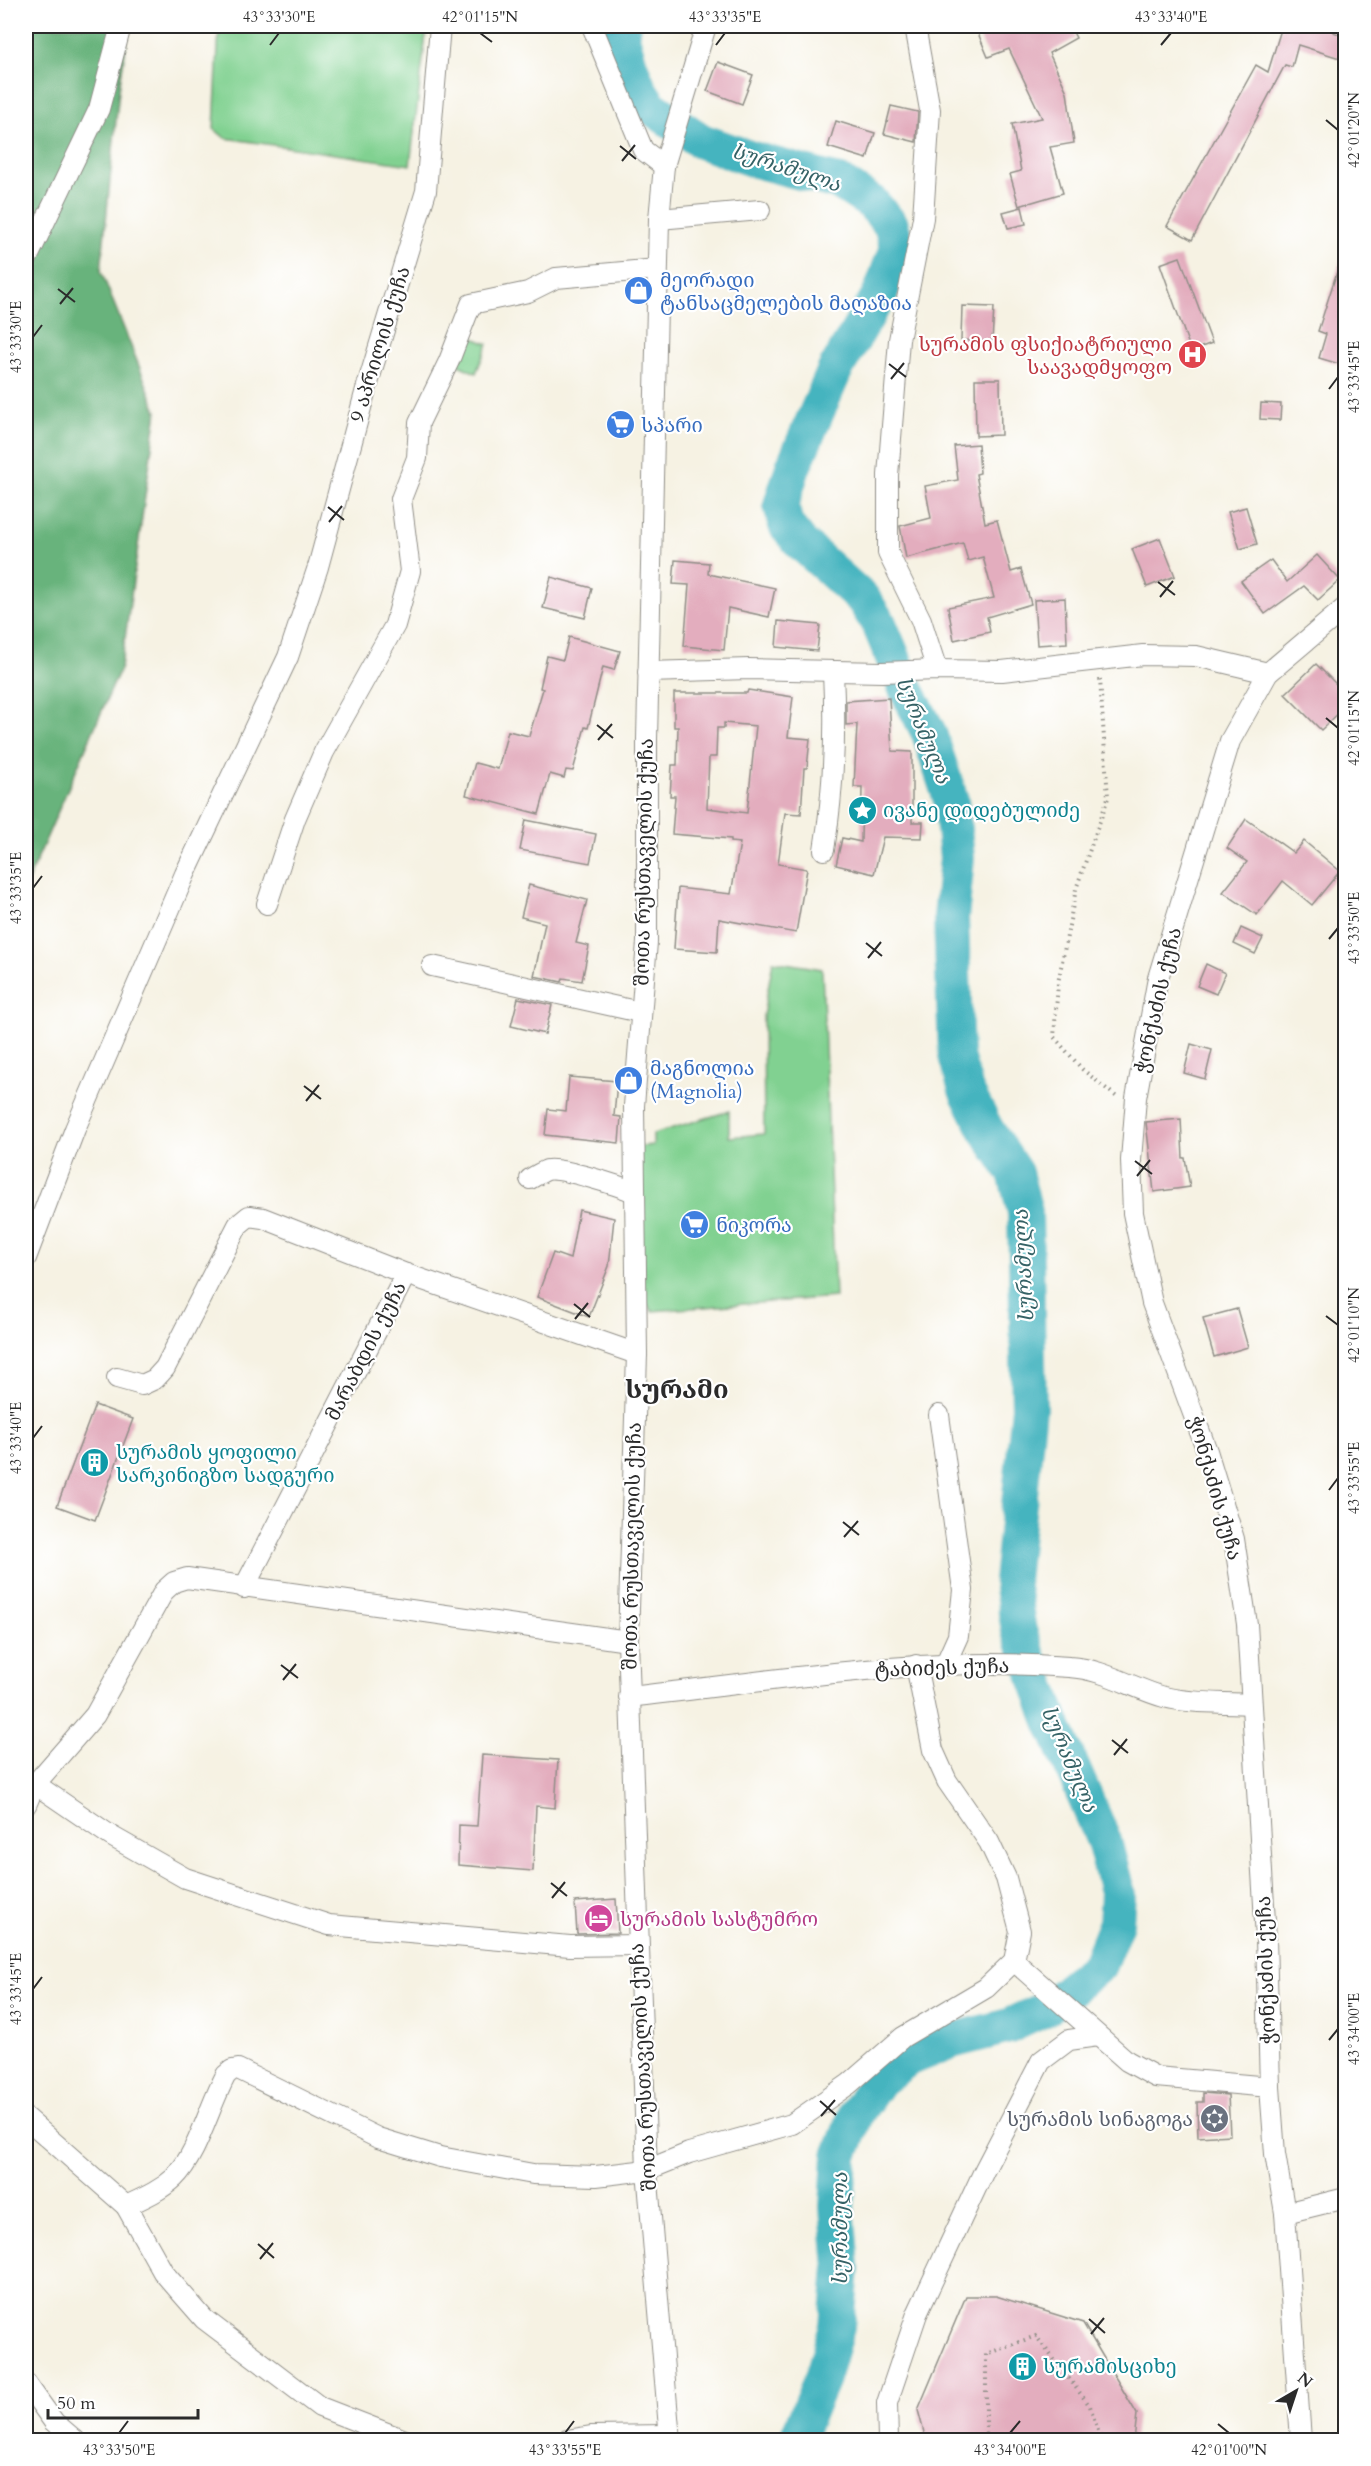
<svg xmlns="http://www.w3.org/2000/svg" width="1371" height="2466" viewBox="0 0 1371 2466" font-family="Cardo,'Noto Serif Georgian',serif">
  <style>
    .green { fill: #81d191; stroke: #567e5e; stroke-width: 1.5 }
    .forest { fill: #68b37b; stroke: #4a6f53; stroke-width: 1.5 }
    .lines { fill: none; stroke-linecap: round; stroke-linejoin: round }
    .river { stroke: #45b4bf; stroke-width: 36 }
    .building { fill: #e3adbe; fill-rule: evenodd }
    .minor-casing { stroke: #908e87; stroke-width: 22 }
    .path { stroke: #908e87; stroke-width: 4; stroke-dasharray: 1.5 4.5; stroke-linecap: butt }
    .minor { stroke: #fff; stroke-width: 20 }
    .ticks { fill: none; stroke: #2b2b2b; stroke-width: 2 }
    .labels { text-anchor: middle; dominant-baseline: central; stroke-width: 4.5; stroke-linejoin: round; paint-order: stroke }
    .shop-label { font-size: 20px; fill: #366cbe; stroke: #fff; text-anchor: start }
    .street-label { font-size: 20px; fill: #2b2b2b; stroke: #fff }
    .health-label { font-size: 20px; fill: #be3a42; stroke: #fff; text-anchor: end }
    .culture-label { font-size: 20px; fill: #0d838f; stroke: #fff; text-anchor: start }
    .hotel-label { font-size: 20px; fill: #b23c85; stroke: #fff; text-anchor: start }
    .worship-label { font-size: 20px; fill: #5b616d; stroke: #fff; text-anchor: end }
    .water-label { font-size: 21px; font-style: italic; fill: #356266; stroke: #fff }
    .district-label { font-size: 26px; font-weight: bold; fill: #2b2b2b; stroke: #fff }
    .neatline { fill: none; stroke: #2b2b2b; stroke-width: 2 }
    .ticks-label { font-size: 15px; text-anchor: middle; fill: #2b2b2b }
  </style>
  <rect width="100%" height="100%" fill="#fff"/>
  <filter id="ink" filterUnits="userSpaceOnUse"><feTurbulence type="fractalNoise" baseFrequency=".0167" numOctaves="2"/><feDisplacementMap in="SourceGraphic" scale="12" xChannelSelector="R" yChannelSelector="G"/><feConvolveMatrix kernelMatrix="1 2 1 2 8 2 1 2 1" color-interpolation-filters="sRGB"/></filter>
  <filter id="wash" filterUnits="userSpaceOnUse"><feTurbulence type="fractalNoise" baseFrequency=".008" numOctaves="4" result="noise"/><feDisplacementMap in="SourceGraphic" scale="24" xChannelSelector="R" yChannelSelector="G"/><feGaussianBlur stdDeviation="1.35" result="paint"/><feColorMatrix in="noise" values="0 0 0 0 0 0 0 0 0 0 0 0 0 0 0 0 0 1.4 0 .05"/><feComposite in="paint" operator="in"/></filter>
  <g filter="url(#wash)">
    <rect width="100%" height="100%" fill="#f6f2e3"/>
    <g class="green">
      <path d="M219,26H427L410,165L225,138L214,129Z"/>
      <path d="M466,335L488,344L476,373L454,363Z"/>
      <path d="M773,961L822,969L835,1297L652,1311L639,1294L634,1147L653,1145V1134L729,1111V1137L764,1134L763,1016Z"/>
    </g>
    <path class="forest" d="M26,26H129L119,90L101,271L157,411L121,667L26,885Z"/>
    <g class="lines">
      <path class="river" d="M623,26L621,34L630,65L640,91L651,107L701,141L752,159L841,183L872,203L891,225L897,247L881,292L835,370L793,467L781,505L786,525L801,543L863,599L879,624L907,691L929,733L951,800L957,858L951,918L956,1056L966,1090L986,1129L1015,1173L1025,1212L1029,1408L1011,1581L1019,1631L1052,1721L1104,1841L1118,1895L1116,1923L1099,1965L1047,2008L1009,2026L951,2041L909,2058L879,2080L857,2112L840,2156L837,2207L842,2268L837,2326L822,2378L796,2440"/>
    </g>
    <g id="blocks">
      <g class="building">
        <path d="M975,26H1070L1076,38L1049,53L1067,92L1074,143L1050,147L1063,193L1019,206L1010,174L1021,171L1012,124L1042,118L1009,49L988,57Z"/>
        <path d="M1282,26H1335L1333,32L1346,36V60L1298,45L1292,67L1285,65L1192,240L1167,226L1256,65L1268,72Z"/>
        <path d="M718,62L753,75L742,104L707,91Z"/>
        <path d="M891,106L918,112L916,142L884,134Z"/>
        <path d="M836,121L875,133L867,159L828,147Z"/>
        <path d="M1022,207L1026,224L1008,228L1003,212Z"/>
        <path d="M1342,256H1346V366L1319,358L1326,334L1318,331Z"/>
        <path d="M1180,257L1212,343L1191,351L1160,264Z"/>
        <path d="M962,306L994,307L992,342L961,340Z"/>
        <path d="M975,379H1000L1001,435L976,436Z"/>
        <path d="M1261,403L1281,404L1280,420L1260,419Z"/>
        <path d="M978,444L980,473L976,474L985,523L997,520L1011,572L1021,569L1031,604L987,617L990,632L954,640L948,607L994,598L983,557L968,561L963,543L906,558L900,526L931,518L925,486L958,480L954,446Z"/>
        <path d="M1246,507L1257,544L1240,549L1228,512Z"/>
        <path d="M1160,538L1175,576L1147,587L1132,549Z"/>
        <path d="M1317,555L1340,580L1318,600L1304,586L1265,614L1241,581L1271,560L1287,582Z"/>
        <path d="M675,560L709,563L708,574L775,588L769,617L728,608L724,650L684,646L689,585L673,584Z"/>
        <path d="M551,577L592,588L585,618L543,608Z"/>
        <path d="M1065,598L1067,643L1037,645L1034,600Z"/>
        <path d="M778,621L820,625L817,651L776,647Z"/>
        <path d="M569,637L620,651L614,670L603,667L588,728L585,727L573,771L566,770L564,778L550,774L539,814L466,795L475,763L498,769L508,731L529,736L543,689L540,688L547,656L563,660Z"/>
        <path d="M1316,664L1346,694V706L1321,730L1285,694Z"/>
        <path d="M748,690L793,697L788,737L810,739L807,768H804L801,814L785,813L778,864L807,869L796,933L719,919L717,952L674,949L678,888L731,894L740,843L731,842V839L672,834L675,796H670L672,765H677L678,727H674V693H747ZM724,723L756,726L747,813L707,808L709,757H716L717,728H724Z"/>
        <path d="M889,698L892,751L912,752V822H923L922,838L883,837L874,874L836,865L842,838L861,842L862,787H854L857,724L846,725V701Z"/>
        <path d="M1246,819L1294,853L1304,841L1340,871L1312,905L1283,881L1257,915L1223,892L1247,862L1227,848Z"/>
        <path d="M526,820L596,834L590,863L520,850Z"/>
        <path d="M529,885L587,900L576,943L589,946L582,981L563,978L562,982L534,976L545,923L521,917Z"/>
        <path d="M1241,928L1263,938L1255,954L1234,944Z"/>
        <path d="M1206,964L1225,973L1216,994L1197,986Z"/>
        <path d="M518,998L552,1005L545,1034L511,1026Z"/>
        <path d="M1191,1044L1212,1050L1205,1079L1184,1073Z"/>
        <path d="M569,1077L617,1081L614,1116L621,1117L619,1143L545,1135L548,1109L566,1111Z"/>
        <path d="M1181,1119L1183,1158H1185L1190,1187L1154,1192L1146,1122Z"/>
        <path d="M579,1210L614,1218L609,1266L589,1317L537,1297L553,1253L570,1259Z"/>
        <path d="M1237,1309L1248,1347L1214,1357L1203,1318Z"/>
        <path d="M95,1405L133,1419L95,1520L57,1506Z"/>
        <path d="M482,1755L558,1760L555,1808L536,1806L533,1871L458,1865L459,1825L477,1826Z"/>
        <path d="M616,1899L618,1933L577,1934L575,1902Z"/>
        <path d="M1203,2093L1228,2095L1230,2135L1198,2137L1197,2102H1203Z"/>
        <path d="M966,2296H996L1083,2323L1137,2414L1134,2440H926L918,2410Z"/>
      </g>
    </g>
  </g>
  <g filter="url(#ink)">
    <use href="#blocks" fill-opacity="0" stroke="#908e87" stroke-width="1.5"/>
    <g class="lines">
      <defs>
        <g id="minor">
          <path d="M592,26L643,150L664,166"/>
          <path d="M915,26L930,110L923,218L899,340L888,475V553L921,620L937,670"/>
          <path d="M659,219L760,210"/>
          <path d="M26,261L99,109L121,26"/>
          <path d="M648,672L749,669L882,672L937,670L1002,671L1143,655L1196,656L1268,673"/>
          <path d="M824,850C834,790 836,732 833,672"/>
          <path d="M267,904L295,819L324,752L395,625L410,571L401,499L417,458L419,423L449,361L471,304L528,292L556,278L657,269"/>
          <path d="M432,966L640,1012"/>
          <path d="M530,1179C535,1176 542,1172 547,1170C561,1167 620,1186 634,1192"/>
          <path d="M26,1258L75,1129L185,874L288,657L318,567L365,393L426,191L440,26"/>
          <path d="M117,1378L142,1385L155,1379L165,1368L238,1225L249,1216L263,1218L406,1274L637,1354"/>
          <path d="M939,1415L963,1590L958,1636L945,1665"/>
          <path d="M244,1588L406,1274"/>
          <path d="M629,1697C774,1681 922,1655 1069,1667C1104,1669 1132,1688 1164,1697C1191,1704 1223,1702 1251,1704"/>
          <path d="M35,1784L111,1836L185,1878L329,1925L570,1946L637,1945"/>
          <path d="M26,1805L35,1784L95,1715L164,1591L174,1582L187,1578L628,1641"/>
          <path d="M1014,1961L1127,2061L1156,2077L1270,2087"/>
          <path d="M26,2118L126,2206L163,2272L204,2319L320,2407L405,2440"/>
          <path d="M126,2206C143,2198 160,2191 174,2178C198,2154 209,2106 226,2075L232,2070L238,2069L378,2138L440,2157L533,2174L596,2176L647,2170L689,2153L792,2124L849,2084L903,2037L986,1988L1014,1961L1020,1931L1006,1878L989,1842L947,1781L933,1750L916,1665"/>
          <path d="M1285,2213L1346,2198"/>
          <path d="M26,2383L54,2422L75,2440"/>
          <path d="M567,2440L591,2436L669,2435"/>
          <path d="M670,2440L647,2170L628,1641L637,1354L634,1106L647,942V739L659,219L664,166L706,26"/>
          <path d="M888,2440L887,2403L917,2314L984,2171L1041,2061L1069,2040L1098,2036"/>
          <path d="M1301,2440L1285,2213L1275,2154L1270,2087L1266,1938L1247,1624L1234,1539L1207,1451L1152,1303L1133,1213L1131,1160L1136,1098L1158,978L1230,741L1268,673L1346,607"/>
        </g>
      </defs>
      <use href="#minor" class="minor-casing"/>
      <g class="path">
        <path d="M1100,679L1108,798L1076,889L1058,983L1054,1037L1082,1069L1118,1098"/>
        <path d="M986,2440V2354L1036,2336L1090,2406L1101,2440"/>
      </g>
      <use href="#minor" class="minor"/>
    </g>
  </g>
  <path class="ticks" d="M480,33L492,42M270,45L279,33M716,45L725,33M1161,45L1171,33M1326,120L1338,130M620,146L636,159M622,161L635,145M58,289L75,302M60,304L73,288M33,337L42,325M889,364L906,377M891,379L904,363M1329,389L1338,377M328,507L344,520M329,522L342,506M1158,582L1175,595M1160,597L1173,581M1326,718L1338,728M597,725L613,738M598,740L612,724M33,888L42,876M1329,939L1338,928M866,943L882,956M868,958L881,942M304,1086L321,1099M306,1101L319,1085M1135,1161L1152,1174M1137,1176L1150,1160M574,1304L590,1317M1326,1316L1338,1325M575,1319L588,1303M33,1438L42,1426M1329,1490L1338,1478M843,1522L859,1535M844,1537L858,1521M281,1665L298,1678M283,1680L296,1664M1112,1740L1128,1753M1114,1755L1127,1739M551,1883L567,1896M552,1898L565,1882M33,1989L42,1977M1329,2040L1338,2029M820,2101L836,2115M821,2116L835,2100M258,2244L274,2258M260,2259L273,2243M1089,2319L1105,2333M1091,2334L1104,2318M1218,2424L1229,2433M119,2433L128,2421M565,2433L574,2421M1010,2433L1020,2421"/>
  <defs>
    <symbol id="shop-disc" viewBox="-11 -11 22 22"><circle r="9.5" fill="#3f7fe0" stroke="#fff"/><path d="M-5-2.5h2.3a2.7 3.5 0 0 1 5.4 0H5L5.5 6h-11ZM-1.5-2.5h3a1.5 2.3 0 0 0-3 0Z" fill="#fff"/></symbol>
    <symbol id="hospital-disc" viewBox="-11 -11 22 22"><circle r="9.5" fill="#e0444e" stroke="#fff"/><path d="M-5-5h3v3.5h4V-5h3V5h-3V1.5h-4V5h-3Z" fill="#fff"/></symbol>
    <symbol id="supermarket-disc" viewBox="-11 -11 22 22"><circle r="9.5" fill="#3f7fe0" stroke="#fff"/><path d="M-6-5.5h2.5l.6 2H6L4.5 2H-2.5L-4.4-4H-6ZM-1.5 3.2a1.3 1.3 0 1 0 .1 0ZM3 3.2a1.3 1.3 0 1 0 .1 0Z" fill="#fff"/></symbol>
    <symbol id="sight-disc" viewBox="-11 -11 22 22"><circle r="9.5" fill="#0f9aa8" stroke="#fff"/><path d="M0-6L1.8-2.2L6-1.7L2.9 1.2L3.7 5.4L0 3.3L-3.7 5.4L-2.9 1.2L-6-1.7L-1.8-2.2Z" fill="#fff"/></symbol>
    <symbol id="building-disc" viewBox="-11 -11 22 22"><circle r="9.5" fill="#0f9aa8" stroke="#fff"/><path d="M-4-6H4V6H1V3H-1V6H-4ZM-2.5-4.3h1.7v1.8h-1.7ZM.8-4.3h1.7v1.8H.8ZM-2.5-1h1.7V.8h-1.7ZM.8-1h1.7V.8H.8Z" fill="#fff"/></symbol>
    <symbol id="hotel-disc" viewBox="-11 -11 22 22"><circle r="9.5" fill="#d1479c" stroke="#fff"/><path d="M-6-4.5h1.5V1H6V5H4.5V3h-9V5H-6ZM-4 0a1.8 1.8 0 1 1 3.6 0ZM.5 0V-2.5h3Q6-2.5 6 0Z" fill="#fff"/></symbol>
    <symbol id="synagogue-disc" viewBox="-11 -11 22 22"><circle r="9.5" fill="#6b7280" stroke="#fff"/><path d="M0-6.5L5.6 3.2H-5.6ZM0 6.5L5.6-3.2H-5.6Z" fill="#fff"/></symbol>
  </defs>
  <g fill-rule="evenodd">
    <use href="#shop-disc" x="622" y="274" width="33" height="33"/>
    <use href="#hospital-disc" x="1176" y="338" width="33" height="33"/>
    <use href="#supermarket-disc" x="604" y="408" width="33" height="33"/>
    <use href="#sight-disc" x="846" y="794" width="33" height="33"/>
    <use href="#shop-disc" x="612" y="1064" width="33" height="33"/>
    <use href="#supermarket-disc" x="678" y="1208" width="33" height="33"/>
    <use href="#building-disc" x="78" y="1446" width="33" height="33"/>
    <use href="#hotel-disc" x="582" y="1902" width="33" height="33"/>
    <use href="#synagogue-disc" x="1198" y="2102" width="33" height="33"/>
    <use href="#building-disc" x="1006" y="2350" width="33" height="33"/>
  </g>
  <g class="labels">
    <g class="shop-label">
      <text x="660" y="280">მეორადი<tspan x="660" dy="23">ტანსაცმელების მაღაზია</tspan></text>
      <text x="641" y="425">სპარი</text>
      <text x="650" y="1068">მაგნოლია<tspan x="650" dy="23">(Magnolia)</tspan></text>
      <text x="716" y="1225">ნიკორა</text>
    </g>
    <g class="street-label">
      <text transform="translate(380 344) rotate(-73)">9 აპრილის ქუჩა</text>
      <text transform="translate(644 862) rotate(-89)">შოთა რუსთაველის ქუჩა</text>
      <text transform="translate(1158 1000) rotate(-77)">ჭონქაძის ქუჩა</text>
      <text transform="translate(366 1351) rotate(-63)">მარაბდის ქუჩა</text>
      <text transform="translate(1215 1488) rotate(74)">ჭონქაძის ქუჩა</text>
      <text transform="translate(632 1546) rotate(-89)">შოთა რუსთაველის ქუჩა</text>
      <text transform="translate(942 1668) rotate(-2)">ტაბიძეს ქუჩა</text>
      <text transform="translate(1266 1970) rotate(-92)">ჭონქაძის ქუჩა</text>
      <text transform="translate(643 2067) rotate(-93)">შოთა რუსთაველის ქუჩა</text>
    </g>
    <g class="health-label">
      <text x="1172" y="344">სურამის ფსიქიატრიული<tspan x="1172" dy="23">საავადმყოფო</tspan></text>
    </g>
    <g class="culture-label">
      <text x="883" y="810">ივანე დიდებულიძე</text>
      <text x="116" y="1452">სურამის ყოფილი<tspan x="116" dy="23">სარკინიგზო სადგური</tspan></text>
      <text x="1043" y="2366">სურამისციხე</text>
    </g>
    <g class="hotel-label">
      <text x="620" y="1919">სურამის სასტუმრო</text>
    </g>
    <g class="worship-label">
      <text x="1193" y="2119">სურამის სინაგოგა</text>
    </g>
    <g class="water-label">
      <text transform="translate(786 168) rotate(18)">სურამულა</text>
      <text transform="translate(923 730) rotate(68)">სურამულა</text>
      <text transform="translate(1024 1266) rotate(-93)">სურამულა</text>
      <text transform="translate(1069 1759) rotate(67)">სურამულა</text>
      <text transform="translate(840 2229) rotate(-90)">სურამულა</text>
    </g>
    <g class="district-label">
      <text x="677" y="1389">სურამი</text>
    </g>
  </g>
  <rect width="1371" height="2466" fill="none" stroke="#fff" stroke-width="66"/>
  <g transform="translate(1296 2391) rotate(39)" stroke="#ffffff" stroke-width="4.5" paint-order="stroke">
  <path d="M0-4.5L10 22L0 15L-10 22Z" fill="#2b2b2b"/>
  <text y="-9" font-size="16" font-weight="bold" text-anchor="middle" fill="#2b2b2b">N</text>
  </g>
  <path d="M48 2409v9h150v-9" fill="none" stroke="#2b2b2b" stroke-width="3"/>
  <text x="57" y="2409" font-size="18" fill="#2b2b2b" stroke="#ffffff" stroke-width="4.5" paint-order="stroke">50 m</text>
  <rect x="33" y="33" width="1305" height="2400" class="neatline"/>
  <g class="ticks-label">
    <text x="279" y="22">43°33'30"E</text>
    <text x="480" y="22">42°01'15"N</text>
    <text x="725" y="22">43°33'35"E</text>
    <text x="1171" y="22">43°33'40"E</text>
    <text transform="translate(1354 130) rotate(-90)" y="5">42°01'20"N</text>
    <text transform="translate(16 337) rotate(-90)" y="5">43°33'30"E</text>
    <text transform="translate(1354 377) rotate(-90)" y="5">43°33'45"E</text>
    <text transform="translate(1354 728) rotate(-90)" y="5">42°01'15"N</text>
    <text transform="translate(16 888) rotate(-90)" y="5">43°33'35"E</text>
    <text transform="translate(1354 928) rotate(-90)" y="5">43°33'50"E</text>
    <text transform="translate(1354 1325) rotate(-90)" y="5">42°01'10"N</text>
    <text transform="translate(16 1438) rotate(-90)" y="5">43°33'40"E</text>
    <text transform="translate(1354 1478) rotate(-90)" y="5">43°33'55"E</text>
    <text transform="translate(16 1989) rotate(-90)" y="5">43°33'45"E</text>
    <text transform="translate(1354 2029) rotate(-90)" y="5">43°34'00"E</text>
    <text x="119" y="2455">43°33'50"E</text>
    <text x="565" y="2455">43°33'55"E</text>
    <text x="1010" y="2455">43°34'00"E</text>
    <text x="1229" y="2455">42°01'00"N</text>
  </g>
</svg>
